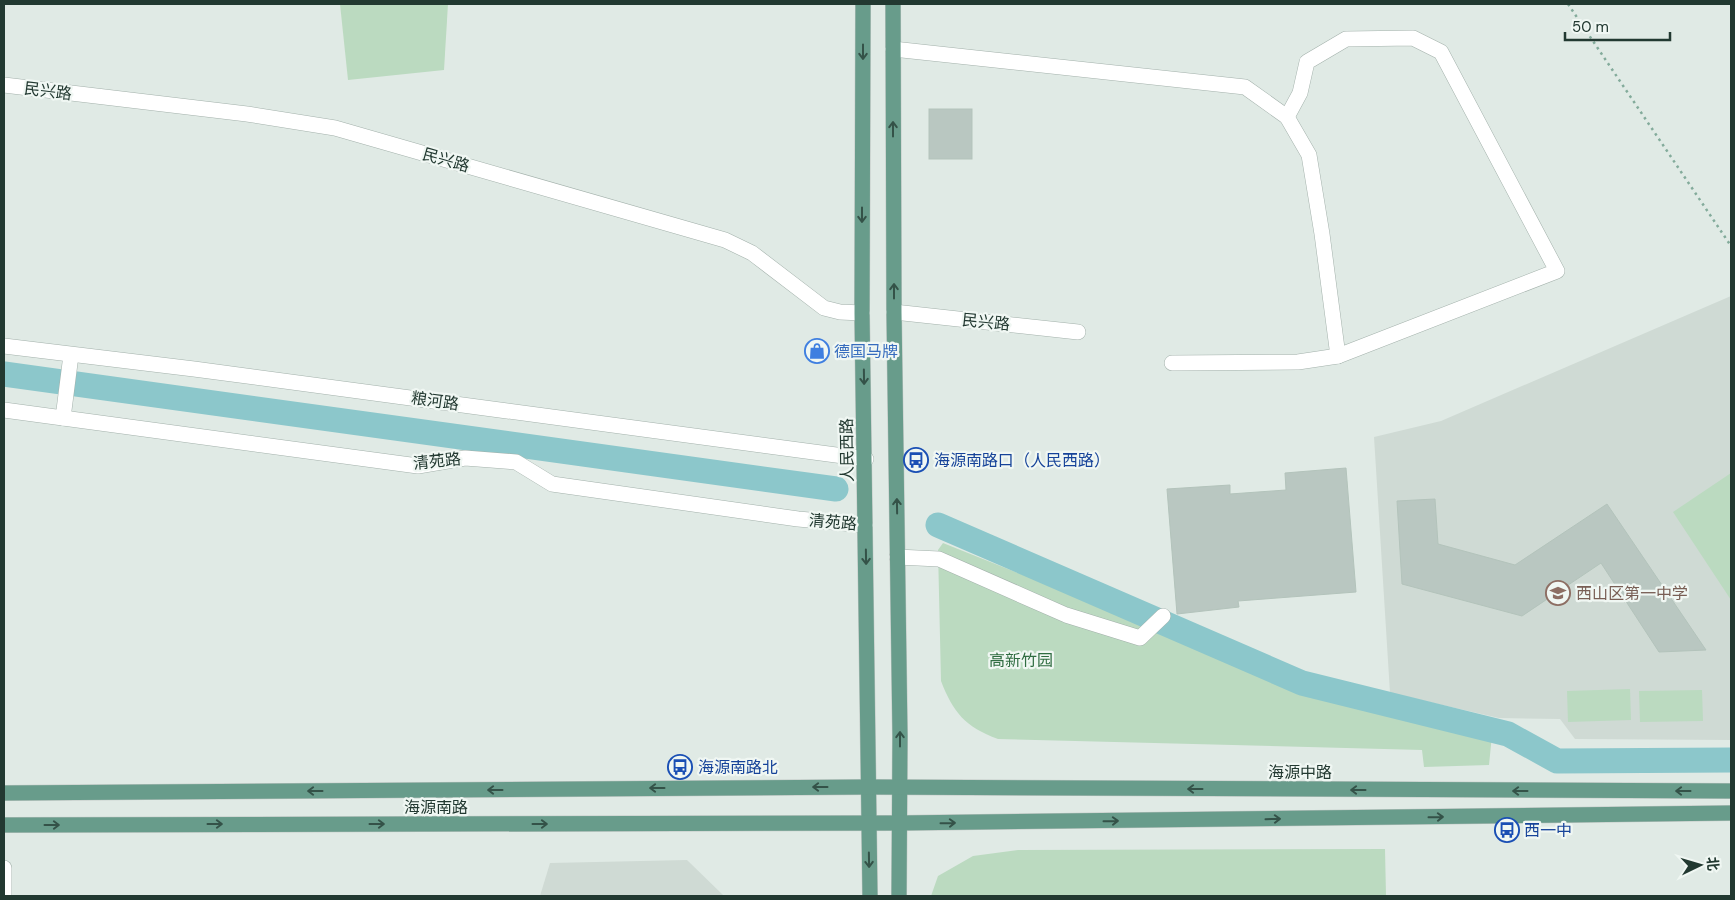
<svg xmlns="http://www.w3.org/2000/svg" width="1735" height="900" viewBox="0 0 1735 900" font-family="'DM Sans','Noto Sans SC',sans-serif">
  <style>
    .built { fill: #cfdad4 }
    .green { fill: #bbdac0 }
    .lines { fill: none; stroke-linecap: round; stroke-linejoin: round }
    .river { stroke: #8cc7cb; stroke-width: 25 }
    .building { fill: #b9c7c1; stroke: #b3c3bb }
    .minor-casing { stroke: #a3b1ab; stroke-width: 16 }
    .major-casing { stroke: #bdc4c1; stroke-width: 16 }
    .path { stroke: #83ab9b; stroke-width: 2.5; stroke-dasharray: 2.5 4; stroke-linecap: butt }
    .minor { stroke: #fff; stroke-width: 15 }
    .major { stroke: #689c8b; stroke-width: 15 }
    .oneway { stroke: #345248 }
    .labels { text-anchor: middle; dominant-baseline: central; stroke-width: 4.5; stroke-linejoin: round; paint-order: stroke }
    .street-label { font-size: 16px; fill: #223931; stroke: #f0f7f3 }
    .shop-label { font-size: 16px; fill: #366cbe; stroke: #f0f7f3; text-anchor: start }
    .transit-label { font-size: 16px; fill: #164399; stroke: #f0f7f3; text-anchor: start }
    .education-label { font-size: 16px; fill: #785e54; stroke: #f0f7f3; text-anchor: start }
    .park-label { font-size: 16px; fill: #306d42; stroke: #f0f7f3 }
  </style>
  <rect width="100%" height="100%" fill="#e0eae5"/>
  <g class="built">
    <path d="M1731,296V740L1575,739L1560,719L1499,718L1390,693L1374,437L1441,421Z"/>
    <path d="M687,860L724,896H540L550,863Z"/>
  </g>
  <g class="green">
    <path d="M340,4H448L444,70L348,80Z"/>
    <path d="M1731,473V600L1673,512Z"/>
    <path d="M943,543L1309,689L1492,735L1489,765L1424,767L1422,750L998,739C965,727 953,712 941,681L938,550Z"/>
    <path d="M1630,689L1631,720L1568,722L1567,691Z"/>
    <path d="M1702,690L1703,721L1640,722L1639,691Z"/>
    <path d="M1385,849L1386,896H931L938,876L973,856L1018,850Z"/>
  </g>
  <g class="lines">
    <g class="river">
      <path d="M4,374L836,489"/>
      <path d="M938,525L1302,683L1508,734L1557,761L1731,760"/>
    </g>
  </g>
  <g class="building">
    <rect x="929" y="109" width="43" height="50"/>
    <path d="M1346,468L1356,592L1238,601L1239,607L1177,614L1167,489L1230,485V494L1286,490L1285,473Z"/>
    <path d="M1435,499L1438,544L1515,565L1607,504L1706,650L1659,652L1601,563L1522,616L1402,584L1397,501Z"/>
  </g>
  <g class="lines">
    <defs>
      <g id="minor">
        <path d="M893,49L1245,87L1287,117L1309,155L1322,234L1338,356"/>
        <path d="M4,85L247,114L335,128L725,240L752,253L824,308L840,312L862,313"/>
        <path d="M894,312L1078,332"/>
        <path d="M4,346L194,369L866,459"/>
        <path d="M1172,363L1298,362L1338,356L1557,271L1441,52L1413,38L1346,39L1307,62L1300,93L1287,117"/>
        <path d="M4,410L418,466L465,458L516,462L552,484L798,519L865,525"/>
        <path d="M63,418L71,355"/>
        <path d="M897,557L939,559L1066,615L1140,638L1163,616"/>
        <path d="M4,868V896"/>
      </g>
      <g id="major">
        <path d="M863,4L862,313L870,896"/>
        <path d="M893,4L894,312L900,736L899,896"/>
        <path d="M4,793L869,787L1731,791"/>
        <path d="M4,825L900,823L1731,813"/>
      </g>
    </defs>
    <use href="#minor" class="minor-casing"/>
    <use href="#major" class="major-casing"/>
    <path class="path" d="M1568,4L1731,246"/>
    <use href="#minor" class="minor"/>
    <use href="#major" class="major"/>
  </g>
  <defs><path id="oneway-shaft" d="M-6 0H5M1.5-3L5.5 0L1.5 3" fill="none" stroke-width="1.6" stroke-linecap="round" stroke-linejoin="round" transform="scale(1.25)"/></defs>
  <g class="oneway">
    <use href="#oneway-shaft" transform="translate(863 52) rotate(90)"/>
    <use href="#oneway-shaft" transform="translate(893 129) rotate(-90)"/>
    <use href="#oneway-shaft" transform="translate(862 215) rotate(90)"/>
    <use href="#oneway-shaft" transform="translate(894 291) rotate(-90)"/>
    <use href="#oneway-shaft" transform="translate(864 377) rotate(89)"/>
    <use href="#oneway-shaft" transform="translate(897 506) rotate(-91)"/>
    <use href="#oneway-shaft" transform="translate(866 557) rotate(89)"/>
    <use href="#oneway-shaft" transform="translate(900 739) rotate(-90)"/>
    <use href="#oneway-shaft" transform="translate(820 787) rotate(180)"/>
    <use href="#oneway-shaft" transform="translate(657 788) rotate(180)"/>
    <use href="#oneway-shaft" transform="translate(1195 789) rotate(-180)"/>
    <use href="#oneway-shaft" transform="translate(495 790) rotate(180)"/>
    <use href="#oneway-shaft" transform="translate(1358 790) rotate(-180)"/>
    <use href="#oneway-shaft" transform="translate(315 791) rotate(180)"/>
    <use href="#oneway-shaft" transform="translate(1520 791) rotate(180)"/>
    <use href="#oneway-shaft" transform="translate(1683 791) rotate(180)"/>
    <use href="#oneway-shaft" transform="translate(1436 817) rotate(-1)"/>
    <use href="#oneway-shaft" transform="translate(1273 819) rotate(-1)"/>
    <use href="#oneway-shaft" transform="translate(1111 821) rotate(-1)"/>
    <use href="#oneway-shaft" transform="translate(948 823) rotate(-1)"/>
    <use href="#oneway-shaft" transform="translate(215 824)"/>
    <use href="#oneway-shaft" transform="translate(377 824)"/>
    <use href="#oneway-shaft" transform="translate(540 824)"/>
    <use href="#oneway-shaft" transform="translate(52 825)"/>
    <use href="#oneway-shaft" transform="translate(869 860) rotate(89)"/>
  </g>
  <defs>
    <symbol id="shop-ring" viewBox="-11 -11 22 22"><circle r="9.5" fill="#f0f7f3" stroke="#3f7fe0" stroke-width="1.5"/><path d="M-5-2.5h2.3a2.7 3.5 0 0 1 5.4 0H5L5.5 6h-11ZM-1.5-2.5h3a1.5 2.3 0 0 0-3 0Z" fill="#3f7fe0"/></symbol>
    <symbol id="bus-ring" viewBox="-11 -11 22 22"><circle r="9.5" fill="#f0f7f3" stroke="#1a4fb4" stroke-width="1.5"/><path d="M-5-6H5V4H4V6H2V4H-2V6H-4V4H-5ZM-3.5-4V0h7V-4ZM-3.5 1.2v1.5H-2V1.2ZM2 1.2v1.5H3.5V1.2Z" fill="#1a4fb4"/></symbol>
    <symbol id="school-ring" viewBox="-11 -11 22 22"><circle r="9.5" fill="#f0f7f3" stroke="#8d6e63" stroke-width="1.5"/><path d="M0-5L7-2L0 1L-7-2ZM-4 1L0 2.5L4 1V4Q0 6-4 4Z" fill="#8d6e63"/></symbol>
  </defs>
  <g fill-rule="evenodd">
    <use href="#shop-ring" x="803" y="337" width="28" height="28"/>
    <use href="#bus-ring" x="902" y="446" width="28" height="28"/>
    <use href="#school-ring" x="1544" y="579" width="28" height="28"/>
    <use href="#bus-ring" x="666" y="753" width="28" height="28"/>
    <use href="#bus-ring" x="1493" y="816" width="28" height="28"/>
  </g>
  <g class="labels">
    <g class="street-label">
      <text transform="translate(48 91) rotate(7)">民兴路</text>
      <text transform="translate(446 160) rotate(16)">民兴路</text>
      <text transform="translate(986 322) rotate(6)">民兴路</text>
      <text transform="translate(435 401) rotate(8)">粮河路</text>
      <text transform="translate(847 450) rotate(-91)">人民西路</text>
      <text transform="translate(437 461) rotate(-6)">清苑路</text>
      <text transform="translate(833 522) rotate(5)">清苑路</text>
      <text x="1300" y="772">海源中路</text>
      <text x="436" y="807">海源南路</text>
    </g>
    <g class="shop-label">
      <text x="834" y="351">德国马牌</text>
    </g>
    <g class="transit-label">
      <text x="934" y="460">海源南路口（人民西路）</text>
      <text x="698" y="767">海源南路北</text>
      <text x="1524" y="830">西一中</text>
    </g>
    <g class="education-label">
      <text x="1576" y="593">西山区第一中学</text>
    </g>
    <g class="park-label">
      <text x="1021" y="660">高新竹园</text>
    </g>
  </g>
  <rect width="1735" height="900" fill="none" stroke="#223931" stroke-width="10"/>
  <g transform="translate(1700 865) rotate(85)" stroke="#f0f7f3" stroke-width="4" paint-order="stroke">
  <path d="M0-4L9 19L0 12L-9 19Z" fill="#223931"/>
  <text y="-8" font-size="14" font-weight="bold" text-anchor="middle" fill="#223931">北</text>
  </g>
  <path d="M1565 32v8h105v-8" fill="none" stroke="#223931" stroke-width="2.5"/>
  <text x="1572" y="32" font-size="15" fill="#223931" stroke="#f0f7f3" stroke-width="4" paint-order="stroke">50 m</text>
</svg>
